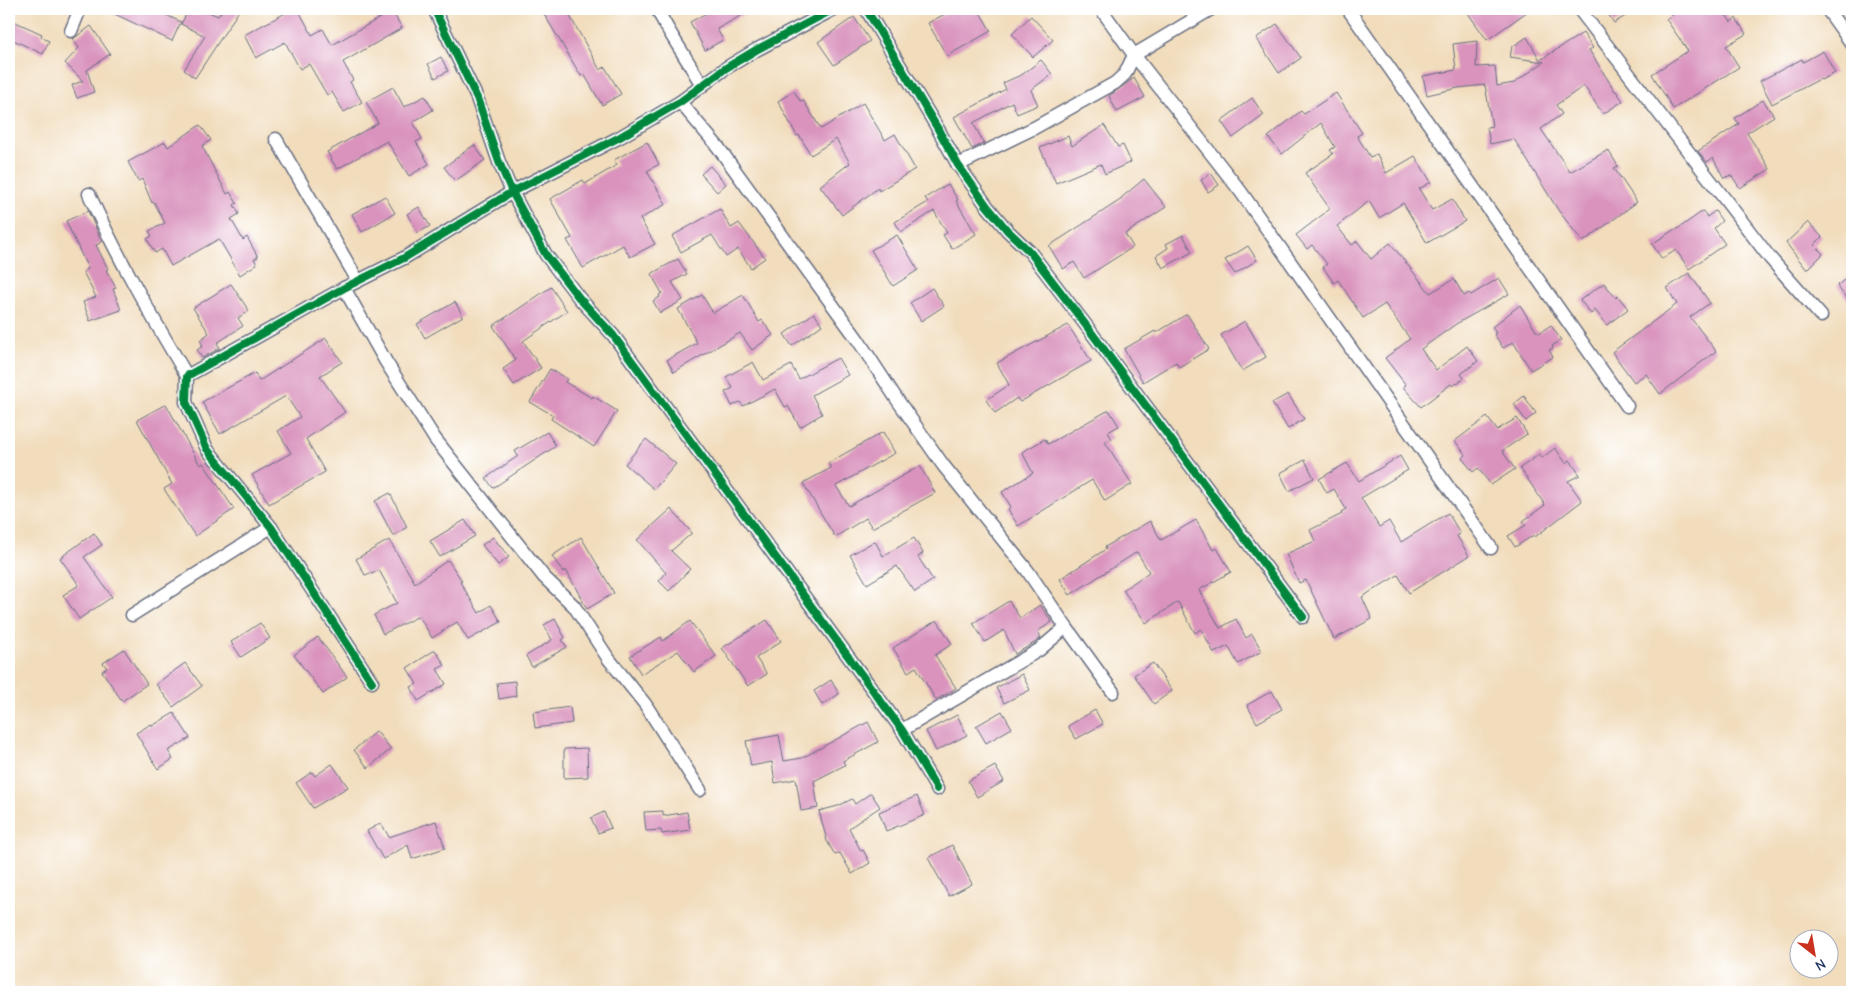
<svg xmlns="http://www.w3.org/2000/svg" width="1861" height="1001" viewBox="0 0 1861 1001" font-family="'Comic Neue',sans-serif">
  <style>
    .building { fill: #d993bd }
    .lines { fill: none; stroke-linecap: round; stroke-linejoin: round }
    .street-casing { stroke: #666c7f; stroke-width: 15 }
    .street { stroke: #fff; stroke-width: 12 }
    .cycleway-casing { stroke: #fff; stroke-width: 11 }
    .cycleway { stroke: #00873e; stroke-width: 8 }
  </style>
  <rect width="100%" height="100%" fill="#fff"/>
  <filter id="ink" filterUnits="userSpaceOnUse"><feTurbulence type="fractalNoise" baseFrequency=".02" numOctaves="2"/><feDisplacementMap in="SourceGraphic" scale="10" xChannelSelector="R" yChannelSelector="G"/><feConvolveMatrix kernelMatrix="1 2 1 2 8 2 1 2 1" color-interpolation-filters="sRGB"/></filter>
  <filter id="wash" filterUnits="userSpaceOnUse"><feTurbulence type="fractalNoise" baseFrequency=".0096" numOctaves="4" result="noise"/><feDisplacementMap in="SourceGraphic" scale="20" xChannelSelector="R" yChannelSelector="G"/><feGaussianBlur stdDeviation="1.12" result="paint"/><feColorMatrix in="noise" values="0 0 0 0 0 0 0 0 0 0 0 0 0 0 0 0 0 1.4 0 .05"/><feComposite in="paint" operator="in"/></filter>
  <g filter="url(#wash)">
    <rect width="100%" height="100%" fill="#f1dcbb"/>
    <g id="blocks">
      <g class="building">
        <path d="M104,9H153L181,22L172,41Z"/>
        <path d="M189,9H202L218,16L223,9H240L195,78L184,70L205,36L181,24Z"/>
        <path d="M293,9H298L312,35L323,29L332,45L392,11L402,28L343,62L353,80L350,82L362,102L344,112L332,92L327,95L309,64L300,69L285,42L256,58L244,35Z"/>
        <path d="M541,9H566L600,70L605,67L621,94L602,105L584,74L581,76Z"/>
        <path d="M714,9H753L717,29L723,40L705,50L690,22Z"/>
        <path d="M942,9H978L991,31L947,56L928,23L945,14Z"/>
        <path d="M1465,9H1531L1487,40Z"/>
        <path d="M1605,9H1637L1614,23Z"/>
        <path d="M1682,9H1722L1731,22L1736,18L1746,34L1726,46L1739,67L1673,109L1652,74L1688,51L1666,19Z"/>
        <path d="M1031,16L1053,40L1033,57L1012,34Z"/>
        <path d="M854,17L870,41L834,65L818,42Z"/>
        <path d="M9,19L42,34L41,37L49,41L43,54L9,38Z"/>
        <path d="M1277,24L1301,58L1279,73L1256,38Z"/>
        <path d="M91,26L110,54L87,70L94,92L77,98L72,85L83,81L65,63L79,48L73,39Z"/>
        <path d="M1583,33L1593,48L1589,50L1615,91H1616L1623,101L1603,114L1584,86L1556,105L1562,114L1541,129L1570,172L1608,150L1618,166L1614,168L1637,202L1583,242L1558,210L1514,139L1490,144L1487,127L1492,126L1485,85L1458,88L1427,95L1423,76L1456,70L1453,44L1477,41L1476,67L1495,66L1497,86L1514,83L1544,62L1510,57L1512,47L1527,37L1540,60Z"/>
        <path d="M1823,51L1835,73L1821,80L1820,79L1772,104L1760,81L1802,59L1803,62Z"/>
        <path d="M441,57L448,71L435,78L428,64Z"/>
        <path d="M1041,60L1052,74L1031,90L1038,105L1017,114L1012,102L973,123L984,143L972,149L954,117L1006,89L1003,83L1023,74Z"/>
        <path d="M1134,78L1145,97L1117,112L1109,96Z"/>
        <path d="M393,87L404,107L425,96L433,110L413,122L422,139L416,142L429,164L409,176L387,141L337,169L327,152L378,123L366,102Z"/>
        <path d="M794,91L800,101L803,100L821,129L863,103L885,140L895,134L915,169L879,191L878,188L842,215L820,186L850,163L836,139L811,155L799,135L797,136L778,101Z"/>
        <path d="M1336,93L1362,133L1357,136L1370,157L1377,154L1386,173L1415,156L1431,182L1419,189L1432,210L1452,199L1465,221L1427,243L1403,203L1379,218L1369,201L1337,226L1352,245L1357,241L1371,259L1390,243L1430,293L1454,279L1464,296L1469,293L1471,295L1499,278L1509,294L1456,324L1421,349L1436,370L1467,346L1478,361L1461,374L1464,378L1453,386L1451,384L1421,407L1403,387L1406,385L1385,358L1410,339L1385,304L1363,318L1338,280L1334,283L1323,267L1327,264L1312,245L1307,249L1296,235L1330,209L1305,173L1333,154L1330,150L1335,147L1321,123L1282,154L1268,137L1301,111L1304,114Z"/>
        <path d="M1252,98L1264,115L1233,138L1221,121Z"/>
        <path d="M1763,100L1774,116L1747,133L1770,169L1740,188L1731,175L1724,178L1713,158L1707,162L1698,151L1739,124L1735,118Z"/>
        <path d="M200,125L211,140L202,146L227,194L230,192L237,203L234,205L239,214L231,219L243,240L247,237L258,257L254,259L257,264L240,275L219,239L171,266L162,249L155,253L147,239L152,236L149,231L165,223L154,202L152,203L142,179L138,181L128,162L165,142L168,147Z"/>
        <path d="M1104,125L1118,147L1123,145L1131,162L1105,174L1101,164L1056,183L1040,148L1068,136L1072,146Z"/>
        <path d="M647,142L659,164L647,171L666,204L640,219L655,244L630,257L623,245L583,268L567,240L572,238L550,199L583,180L585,184L617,165L614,160Z"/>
        <path d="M474,145L485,160L455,181L444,167Z"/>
        <path d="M710,166L726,184L717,192L701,174Z"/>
        <path d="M1211,173L1219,185L1208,192L1201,180Z"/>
        <path d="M1144,179L1166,207L1125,234L1133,247L1084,278L1074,262L1063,269L1049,246L1122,199L1121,198Z"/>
        <path d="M948,184L958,200L956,201L976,234L952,249L943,235L947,233L934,211L901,232L895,222L928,202L925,198Z"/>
        <path d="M385,196L395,213L362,232L352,214Z"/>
        <path d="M419,207L430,226L418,233L407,214Z"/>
        <path d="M720,209L731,228L739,223L765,258L751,268L738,249L726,257L712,235L681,252L672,236Z"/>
        <path d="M88,211L102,242L96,245L108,269L106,270L116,288L113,289L121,310L90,321L83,302L96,297L83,272L88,269L66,221Z"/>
        <path d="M1703,211L1707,217L1715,211L1722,221L1714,228L1725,244L1689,269L1676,250L1662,259L1652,244L1675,229L1676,230Z"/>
        <path d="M1808,222L1822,237L1814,245L1823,254L1807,270L1786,243Z"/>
        <path d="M897,235L918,270L893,286L871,250Z"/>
        <path d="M1183,235L1192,252L1163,268L1156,256L1168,248L1166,244Z"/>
        <path d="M1248,246L1257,260L1235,274L1225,260Z"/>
        <path d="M678,259L687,274L672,282L683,300L660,313L653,301L660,297L659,295L662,293L651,274Z"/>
        <path d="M1689,273L1710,303L1690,317L1716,351L1660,394L1646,374L1634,382L1612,352L1677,304L1667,288Z"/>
        <path d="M1852,273V305L1837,286Z"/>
        <path d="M1604,283L1616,298L1618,296L1628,309L1607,325L1595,310L1591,314L1580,300Z"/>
        <path d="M231,284L249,311L238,318L243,326L217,343L220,348L202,358L197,350L203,346L200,340L209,333L193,308Z"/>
        <path d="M551,287L567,311L523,341L541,368L514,385L503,369L516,360L493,326Z"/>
        <path d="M932,288L944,306L921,321L910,303Z"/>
        <path d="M702,295L713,313L743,295L759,322L762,320L773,335L752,350L740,333L674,372L667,360L697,343L678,309Z"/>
        <path d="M455,302L463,316L425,338L417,324Z"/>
        <path d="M1520,305L1536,331H1537L1539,333L1551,325L1561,340L1552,346L1553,348L1549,350L1553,357L1531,370L1513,342L1503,348L1494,334L1496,333L1492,327Z"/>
        <path d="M814,313L822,325L792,346L784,334Z"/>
        <path d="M1187,314L1209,349L1179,367L1176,362L1143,382L1124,349L1155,331L1156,333Z"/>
        <path d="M1245,321L1266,357L1242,371L1221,335Z"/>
        <path d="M1068,325L1091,361L1020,402L1017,398L995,413L986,400L1009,385L997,363Z"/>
        <path d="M326,338L342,362L320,376L345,412L306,439L325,472L269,504L252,475L291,453L278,431L300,417L286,396L220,434L202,402L255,373L259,381Z"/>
        <path d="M838,358L848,375L812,395L822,414L800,427L788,406L785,407L775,389L743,406L740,402L732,406L725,392L733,388L726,377L753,362L763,380L791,365L799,379Z"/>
        <path d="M550,369L567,379L565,382L592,398L593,396L617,411L594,447L551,419L553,415L530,402Z"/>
        <path d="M1288,394L1304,419L1288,429L1272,403Z"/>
        <path d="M1524,396L1536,413L1526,421L1514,404Z"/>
        <path d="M166,404L200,465L203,463L234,509L195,536L164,489L172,484L137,420Z"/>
        <path d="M1109,410L1119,426L1108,432L1112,439L1105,442L1132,484L1105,501L1092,480L1018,526L1008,509L1011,507L1002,492L1033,473L1022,452L1045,439L1048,444Z"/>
        <path d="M1487,417L1497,430L1517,418L1527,434L1502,451L1515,469L1491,485L1478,468L1473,472L1462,458L1466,455L1455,441Z"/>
        <path d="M547,432L556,446L493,488L486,478L518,456L515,451Z"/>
        <path d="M883,432L895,453L836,486L849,506L920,466L935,493L872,528L866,518L835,537L803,483L831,468L828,463Z"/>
        <path d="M646,439L676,464L654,489L625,464Z"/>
        <path d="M1555,448L1566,463L1570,460L1580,475L1568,481L1582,501L1535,537L1534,535L1515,547L1508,536L1526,525L1523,521L1545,505L1520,468L1540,454L1542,458Z"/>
        <path d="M1400,456L1408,470L1361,498L1379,527L1389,521L1401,542L1448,513L1460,533L1457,536L1469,556L1409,593L1398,575L1362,597L1372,619L1334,639L1306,580L1299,583L1286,554L1315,541L1310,530L1342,514L1341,512L1346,509L1334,489L1327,493L1319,479L1347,463L1359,481Z"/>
        <path d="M1305,460L1314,478L1289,491L1280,473Z"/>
        <path d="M390,493L407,527L393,536L375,501Z"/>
        <path d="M671,509L692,533L671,551L690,569L669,591L659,581L666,573L637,540Z"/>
        <path d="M465,520L475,536L440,557L430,541Z"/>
        <path d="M1196,520L1213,550L1217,548L1231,572L1199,590L1220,628L1236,619L1246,638L1252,634L1262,651L1238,664L1228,646L1214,653L1201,629L1195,633L1178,602L1146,623L1123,590L1149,572L1137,552L1070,595L1060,579L1106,549L1105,547L1150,521L1161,540Z"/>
        <path d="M94,533L102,545L84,557L112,597L79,619L63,595L79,585L60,558Z"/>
        <path d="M493,537L509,557L498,565L482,545Z"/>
        <path d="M581,537L614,593L587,609L566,570L563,572L552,556Z"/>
        <path d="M914,538L923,553L918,557L933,580L915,592L897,566L867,584L850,555L875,541L883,556Z"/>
        <path d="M389,540L415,583L448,560L462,581L460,582L479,613L491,605L501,622L468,640L457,622L432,638L419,616L383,634L374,615L397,603L379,570L372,574L371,573L365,575L356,559Z"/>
        <path d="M1009,601L1020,618L1040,605L1052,622L1038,631L1041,638L1034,643L1015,654L1004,630L985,642L973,623Z"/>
        <path d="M555,619L565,638L562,640L567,647L532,667L526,656L552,640L544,625Z"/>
        <path d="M767,620L781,641L756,658L767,674L748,686L722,648Z"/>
        <path d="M937,620L952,644L935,655L956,688L936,700L916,667L908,672L893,648Z"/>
        <path d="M690,621L716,656L694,672L678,651L641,674L630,656L661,637L663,641Z"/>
        <path d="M260,623L270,638L241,657L231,642Z"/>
        <path d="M318,637L347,677L323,694L294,655Z"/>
        <path d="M124,649L147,684L122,701L102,671L107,668L103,663Z"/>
        <path d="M435,650L445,665L437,669L446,684L418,701L411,687L417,684L407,668Z"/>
        <path d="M185,663L202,686L173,707L156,684Z"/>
        <path d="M1153,663L1172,691L1154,704L1134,675Z"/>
        <path d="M1022,674L1030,690L1004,703L996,688Z"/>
        <path d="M831,680L839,694L822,705L814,691Z"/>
        <path d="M515,681L516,696L499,699L497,683Z"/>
        <path d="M1272,691L1282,709L1257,723L1247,705Z"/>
        <path d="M570,707L572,723L535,728L533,712Z"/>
        <path d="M1095,710L1103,724L1076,739L1068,726Z"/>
        <path d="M1002,711L1012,728L986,743L976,726Z"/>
        <path d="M174,713L190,738L168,751L173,759L158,769L136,733L151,724L152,726Z"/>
        <path d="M957,715L967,735L936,751L926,731Z"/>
        <path d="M868,722L878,742L843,761L845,765L814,781L818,808L801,811L796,779L775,783L772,762L751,766L746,741L779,735L784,761L802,758Z"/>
        <path d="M376,731L391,749L368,768L354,750Z"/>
        <path d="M587,748L588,777L564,778V749Z"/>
        <path d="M332,764L348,787L313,808L296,783L312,772L315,776Z"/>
        <path d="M995,766L1004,781L977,797L968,781Z"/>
        <path d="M871,793L880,807L849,828L861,851L863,850L870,863L852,874L840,853L835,855L827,841L819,811L838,806L852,799L855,804Z"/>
        <path d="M917,796L925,815L886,831L879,812Z"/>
        <path d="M663,811V816L687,812L690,830L662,834L661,830L646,831L644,812Z"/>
        <path d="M604,812L611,828L598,833L591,818Z"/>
        <path d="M436,821L445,848L412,859L408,845L383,859L367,831L381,823L389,837Z"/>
        <path d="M952,845L972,884L949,896L928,858Z"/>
      </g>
    </g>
  </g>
  <g filter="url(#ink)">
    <use href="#blocks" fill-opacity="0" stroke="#666c7f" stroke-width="1"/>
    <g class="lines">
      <defs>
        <g id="street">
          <path d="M434,9L477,98L499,162L512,192L546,255L580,299L613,335L902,730L937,789"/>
          <path d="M657,9C670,36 688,59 702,86"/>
          <path d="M866,9L938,129L958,165L987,206L1007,230L1030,252L1085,324L1303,617"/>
          <path d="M1101,9L1134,55L1241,192L1491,548"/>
          <path d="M1348,9L1627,406"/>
          <path d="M1579,9L1770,258L1821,316"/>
          <path d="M1827,9L1852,44"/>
          <path d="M71,31L80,9"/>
          <path d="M680,102L718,147L858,340L896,398L943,465L1027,570L1066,627L1113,692"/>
          <path d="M276,139L358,281"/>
          <path d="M958,165L1034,128L1115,83L1125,74L1134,55L1211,9"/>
          <path d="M89,194C117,257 152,317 187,376"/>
          <path d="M344,288L386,362L435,439L544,577L574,606L608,658L645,704L700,790"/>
          <path d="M132,615L271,527"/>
          <path d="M372,682L271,527L207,449L186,402L187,376L344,288L404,258L512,192L620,137L680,102L726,68L756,50L834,9"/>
          <path d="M902,730L1039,650L1066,627"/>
        </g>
      </defs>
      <use href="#street" class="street-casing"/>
      <use href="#street" class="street"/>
      <defs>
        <g id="cycleway">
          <path d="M434,9L477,98L499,162L512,192L546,255L580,299L613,335L902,730L937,789"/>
          <path d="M866,9L938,129L958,165L987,206L1007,230L1030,252L1085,324L1303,617"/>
          <path d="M372,682L271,527L207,449L186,402L187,376L344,288L404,258L512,192L620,137L680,102L726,68L756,50L834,9"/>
        </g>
      </defs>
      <use href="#cycleway" class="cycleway-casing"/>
      <use href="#cycleway" class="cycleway"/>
    </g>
  </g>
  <rect width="1861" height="1001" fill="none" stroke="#fff" stroke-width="30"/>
  <g transform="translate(1814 954) rotate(149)"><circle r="24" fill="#ffffff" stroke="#a4acbf"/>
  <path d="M0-4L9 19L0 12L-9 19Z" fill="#c8321e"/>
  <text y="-8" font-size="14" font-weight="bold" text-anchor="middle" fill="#1b2f5e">N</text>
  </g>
</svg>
